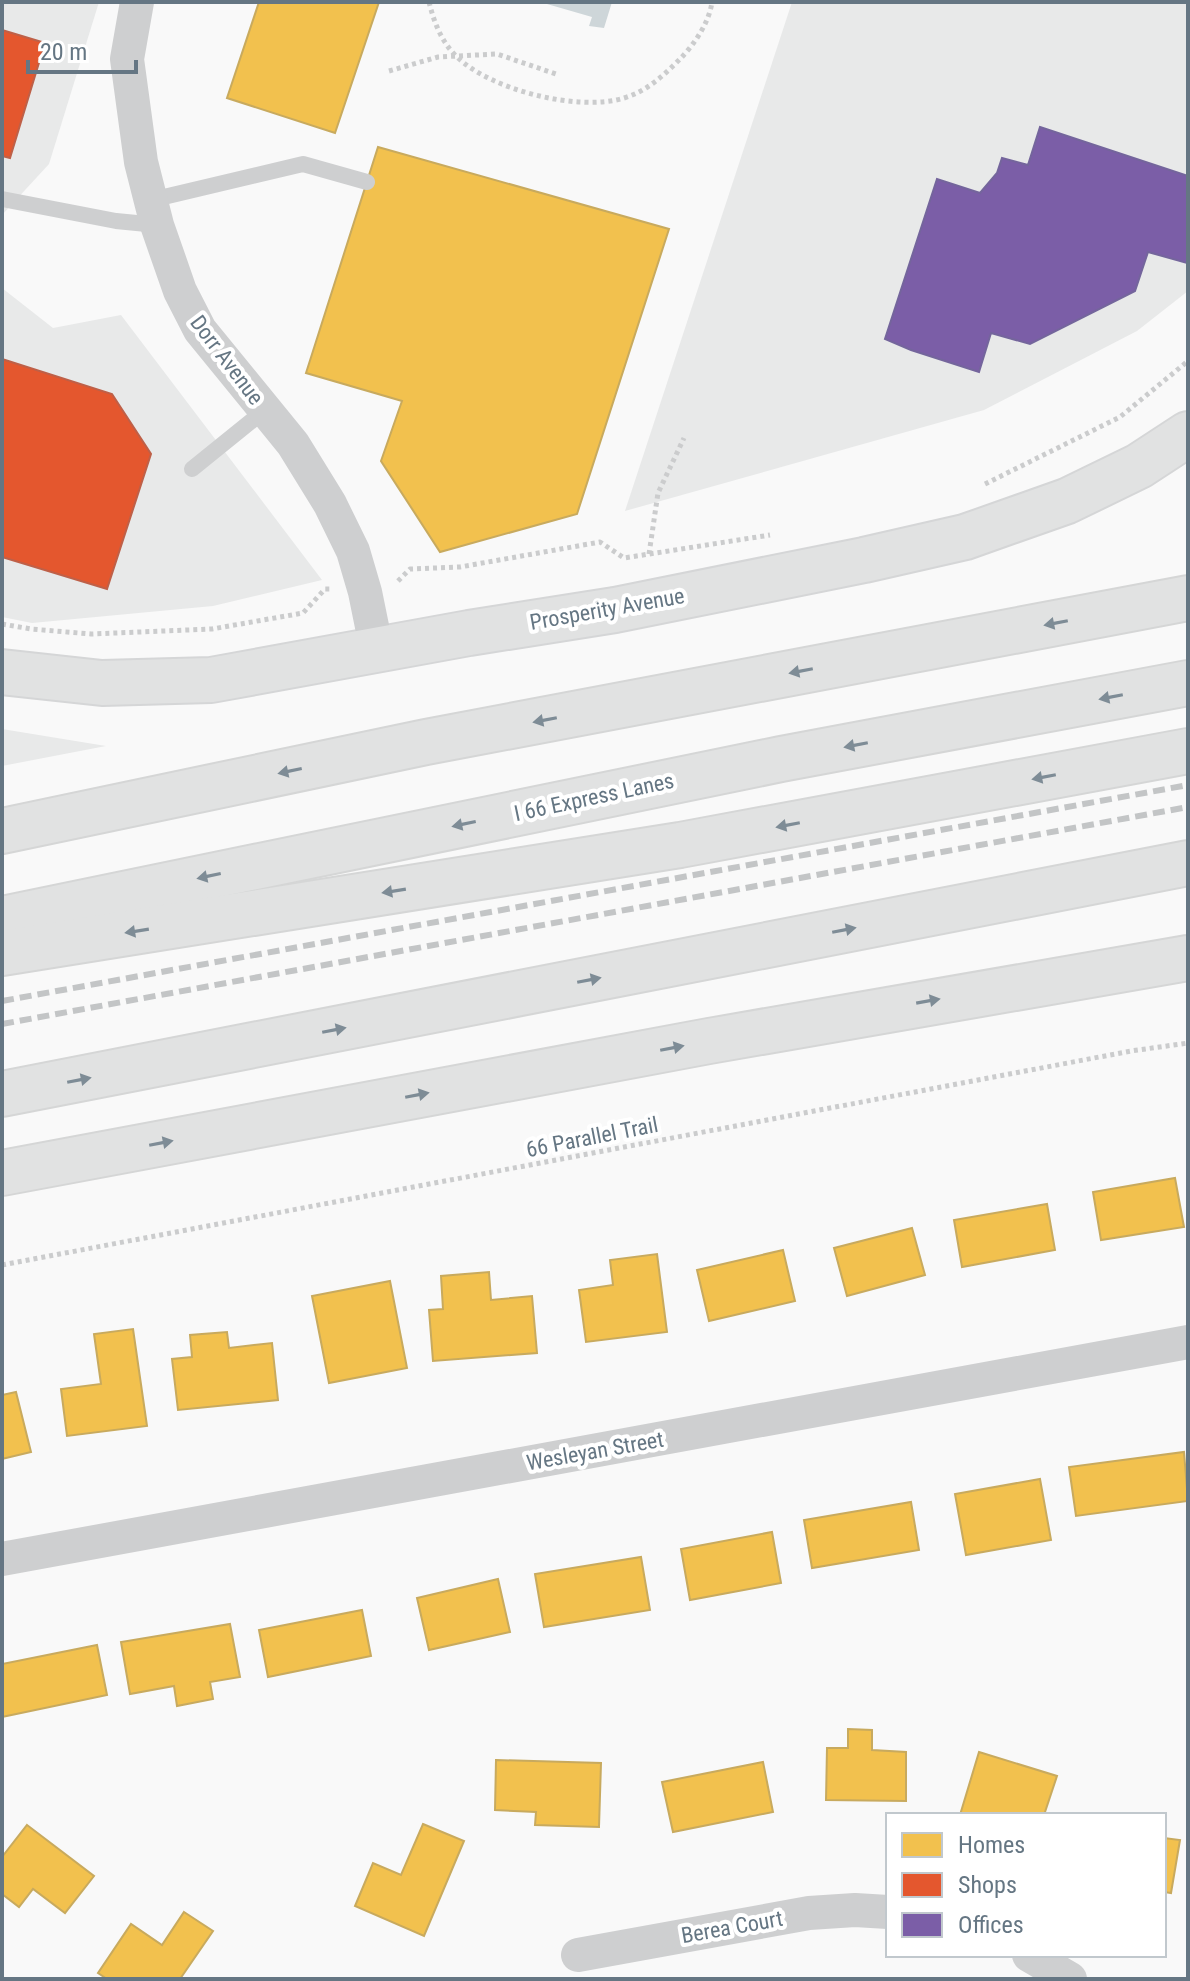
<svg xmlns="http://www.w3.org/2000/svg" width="1190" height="1981" viewBox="0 0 1190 1981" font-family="'Roboto Condensed',sans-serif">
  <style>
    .built { fill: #e8e9e9 }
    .water { fill: #ced6d9 }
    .homes { fill: #f2c14e; stroke: #c8aa5e; stroke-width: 2 }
    .shops { fill: #e4572e; stroke: #be6048; stroke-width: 2 }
    .offices { fill: #7b5ea7; stroke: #74659c; stroke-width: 2 }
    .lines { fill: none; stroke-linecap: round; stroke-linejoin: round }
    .secondary-casing { stroke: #d5d6d7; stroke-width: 48 }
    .highway-casing { stroke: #d5d6d6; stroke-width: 48 }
    .path { stroke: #cbcccd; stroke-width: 5; stroke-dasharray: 4 4; stroke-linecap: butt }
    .lane { stroke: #cecfd0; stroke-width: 16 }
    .street { stroke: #cecfd0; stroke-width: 34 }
    .secondary { stroke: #e1e2e2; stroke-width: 44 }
    .highway { stroke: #e1e2e2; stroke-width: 44 }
    .rail { stroke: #c3c5c6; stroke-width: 6; stroke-dasharray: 12 6; stroke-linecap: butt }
    .oneway { fill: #7e8c96 }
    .labels { text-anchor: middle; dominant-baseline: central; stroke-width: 8; stroke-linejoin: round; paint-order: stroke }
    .street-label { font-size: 22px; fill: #657683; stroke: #fff }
  </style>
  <rect width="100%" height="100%" fill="#f9f9f9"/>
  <g class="built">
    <path d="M2,2H99L49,164L2,215Z"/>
    <path d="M792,2H1188V291L1137,331L984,410L625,511Z"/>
    <path d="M2,288L53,328L121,315L322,580L213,606L32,623L2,617Z"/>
    <path d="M2,729L106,746L2,766Z"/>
  </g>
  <path class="water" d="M540,2H612L604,28L589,26L592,17Z"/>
  <g class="homes">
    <path d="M259,2H379L335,133L227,98Z"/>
    <path d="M378,147L669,229L577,514L440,552L381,461L402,401L306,373Z"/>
    <path d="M1175,1178L1184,1227L1101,1240L1093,1192Z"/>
    <path d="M1047,1204L1055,1250L962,1267L954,1220Z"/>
    <path d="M912,1228L925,1275L847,1296L834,1248Z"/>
    <path d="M783,1250L795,1301L709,1321L697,1270Z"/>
    <path d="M657,1254L667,1332L586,1342L579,1290L613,1285L610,1260Z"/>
    <path d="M489,1272L491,1300L532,1296L537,1353L433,1361L429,1310L443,1309L441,1276Z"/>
    <path d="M390,1281L407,1368L329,1383L312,1296Z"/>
    <path d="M133,1329L147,1426L67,1436L61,1389L101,1384L94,1334Z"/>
    <path d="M227,1332L229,1348L272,1343L278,1400L178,1410L172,1359L192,1357L190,1335Z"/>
    <path d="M16,1392L31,1452L2,1459V1395Z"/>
    <path d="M1184,1452L1188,1501L1076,1516L1069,1467Z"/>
    <path d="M1040,1479L1051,1540L966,1555L955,1494Z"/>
    <path d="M911,1502L919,1550L812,1568L804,1520Z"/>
    <path d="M772,1532L781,1583L690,1600L681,1549Z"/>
    <path d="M641,1557L650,1610L544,1627L535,1574Z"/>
    <path d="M498,1579L510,1632L429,1650L417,1598Z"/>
    <path d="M362,1610L371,1656L268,1677L259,1630Z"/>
    <path d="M230,1624L240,1677L210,1682L213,1699L177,1706L174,1686L130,1694L121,1642Z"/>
    <path d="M97,1645L107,1695L2,1717V1664Z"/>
    <path d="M848,1729L872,1730V1750L906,1752V1801L826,1800L827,1748H848Z"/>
    <path d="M979,1752L1057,1776L1044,1815H960Z"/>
    <path d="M496,1760L601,1763L599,1827L535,1825L536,1812L495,1810Z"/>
    <path d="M763,1762L773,1812L673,1832L662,1782Z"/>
    <path d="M423,1824L464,1841L424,1936L355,1906L373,1863L401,1875Z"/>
    <path d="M27,1825L94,1876L65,1913L33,1889L19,1907L2,1894V1857Z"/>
    <path d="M1164,1838L1180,1840L1171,1893L1164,1892Z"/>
    <path d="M184,1912L213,1931L180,1979H107L98,1973L131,1924L162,1945Z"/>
  </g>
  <g class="shops">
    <path d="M2,30L45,43L10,158L2,156Z"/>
    <path d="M2,359L112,394L151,454L107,589L2,557Z"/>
  </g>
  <path class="offices" d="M1040,127L1188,176L1187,263L1148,252L1135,291L1030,344L991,333L979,372L911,350L885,339L937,179L980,193L997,173L1002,158L1028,165Z"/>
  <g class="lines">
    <defs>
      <path id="secondary" d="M2,672L102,683L211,680L469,633L615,610L864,560L965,537L1067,501L1139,466L1188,434"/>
      <g id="highway">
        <path d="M2,831L426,742L1188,598"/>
        <path d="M2,919L781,759L1188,683"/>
        <path d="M2,953L680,845L1188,751"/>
        <path d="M2,1094L1188,863"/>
        <path d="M2,1173L709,1041L1188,958"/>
      </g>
    </defs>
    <use href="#secondary" class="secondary-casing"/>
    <use href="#highway" class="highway-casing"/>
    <g class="path">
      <path d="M429,2C434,22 441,41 456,56C490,90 578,112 624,98C647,91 663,76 679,60C694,45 709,23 712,2"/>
      <path d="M389,71L438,57L497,54L556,74"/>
      <path d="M985,484L1120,417L1188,361"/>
      <path d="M649,554L658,493L684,438"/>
      <path d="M398,581L410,569L460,567L600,542L624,558L770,535"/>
      <path d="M2,624L31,629L91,634L212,629L303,613L325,589H330"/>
      <path d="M2,1265L1131,1051L1188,1043"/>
    </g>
    <g class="lane">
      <path d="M2,199L116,221L157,225"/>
      <path d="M151,200L303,164L367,182"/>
      <path d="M192,469L265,410"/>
    </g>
    <g class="street">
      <path d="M137,2L127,59L141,162L157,225L180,291L200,330L293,444L330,504L353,551L365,592L377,651"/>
      <path d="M2,1559L1188,1342"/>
      <path d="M578,1955L809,1913L855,1910L888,1912"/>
      <path d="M1029,1955L1070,1979"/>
    </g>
    <use href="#secondary" class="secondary"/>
    <use href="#highway" class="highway"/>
    <g class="rail">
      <path d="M2,1001L1188,785"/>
      <path d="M2,1024L1188,807"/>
    </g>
  </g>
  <defs><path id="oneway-solid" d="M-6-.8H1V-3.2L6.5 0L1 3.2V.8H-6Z" transform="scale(2)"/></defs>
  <g class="oneway">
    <use href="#oneway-solid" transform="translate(1056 623) rotate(169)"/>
    <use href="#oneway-solid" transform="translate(801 671) rotate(169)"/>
    <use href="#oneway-solid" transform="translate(1111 697) rotate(169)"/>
    <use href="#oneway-solid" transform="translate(545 720) rotate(169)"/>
    <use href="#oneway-solid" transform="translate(856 745) rotate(169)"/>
    <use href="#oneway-solid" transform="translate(290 771) rotate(168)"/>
    <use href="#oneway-solid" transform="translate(1044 777) rotate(169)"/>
    <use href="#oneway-solid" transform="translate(464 824) rotate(168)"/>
    <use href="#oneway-solid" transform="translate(788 825) rotate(169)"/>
    <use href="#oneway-solid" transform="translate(209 876) rotate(168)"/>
    <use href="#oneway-solid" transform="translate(394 891) rotate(171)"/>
    <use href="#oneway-solid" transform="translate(844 930) rotate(-11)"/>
    <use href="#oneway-solid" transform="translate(137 931) rotate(171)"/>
    <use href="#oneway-solid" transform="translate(589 980) rotate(-11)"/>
    <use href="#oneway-solid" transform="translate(928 1001) rotate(-10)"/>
    <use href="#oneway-solid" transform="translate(334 1030) rotate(-11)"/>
    <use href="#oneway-solid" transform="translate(672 1048) rotate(-11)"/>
    <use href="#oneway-solid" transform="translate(79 1080) rotate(-11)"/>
    <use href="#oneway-solid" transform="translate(417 1095) rotate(-11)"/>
    <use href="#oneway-solid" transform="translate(161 1143) rotate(-11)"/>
  </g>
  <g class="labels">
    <g class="street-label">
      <text transform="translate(227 360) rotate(53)">Dorr Avenue</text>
      <text transform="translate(607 609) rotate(-10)">Prosperity Avenue</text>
      <text transform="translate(594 797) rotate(-12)">I 66 Express Lanes</text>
      <text transform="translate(592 1137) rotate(-11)">66 Parallel Trail</text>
      <text transform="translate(595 1451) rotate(-10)">Wesleyan Street</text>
      <text transform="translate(732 1927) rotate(-10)">Berea Court</text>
    </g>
  </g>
  <rect width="1190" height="1981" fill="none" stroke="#657683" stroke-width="8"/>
  <rect x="886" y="1813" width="280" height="144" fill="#ffffff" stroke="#c1c8cd" stroke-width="2"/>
  <rect x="902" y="1833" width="40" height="24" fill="#f2c14e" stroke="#c1c8cd" stroke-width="2"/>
  <text x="958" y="1853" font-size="24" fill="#657683">Homes</text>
  <rect x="902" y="1873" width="40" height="24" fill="#e4572e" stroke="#c1c8cd" stroke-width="2"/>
  <text x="958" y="1893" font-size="24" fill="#657683">Shops</text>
  <rect x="902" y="1913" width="40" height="24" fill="#7b5ea7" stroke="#c1c8cd" stroke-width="2"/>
  <text x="958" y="1933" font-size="24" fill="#657683">Offices</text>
  <path d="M28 60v12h108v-12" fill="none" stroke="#657683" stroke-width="4"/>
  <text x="40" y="60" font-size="24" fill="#657683" stroke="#ffffff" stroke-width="6" paint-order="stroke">20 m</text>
</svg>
